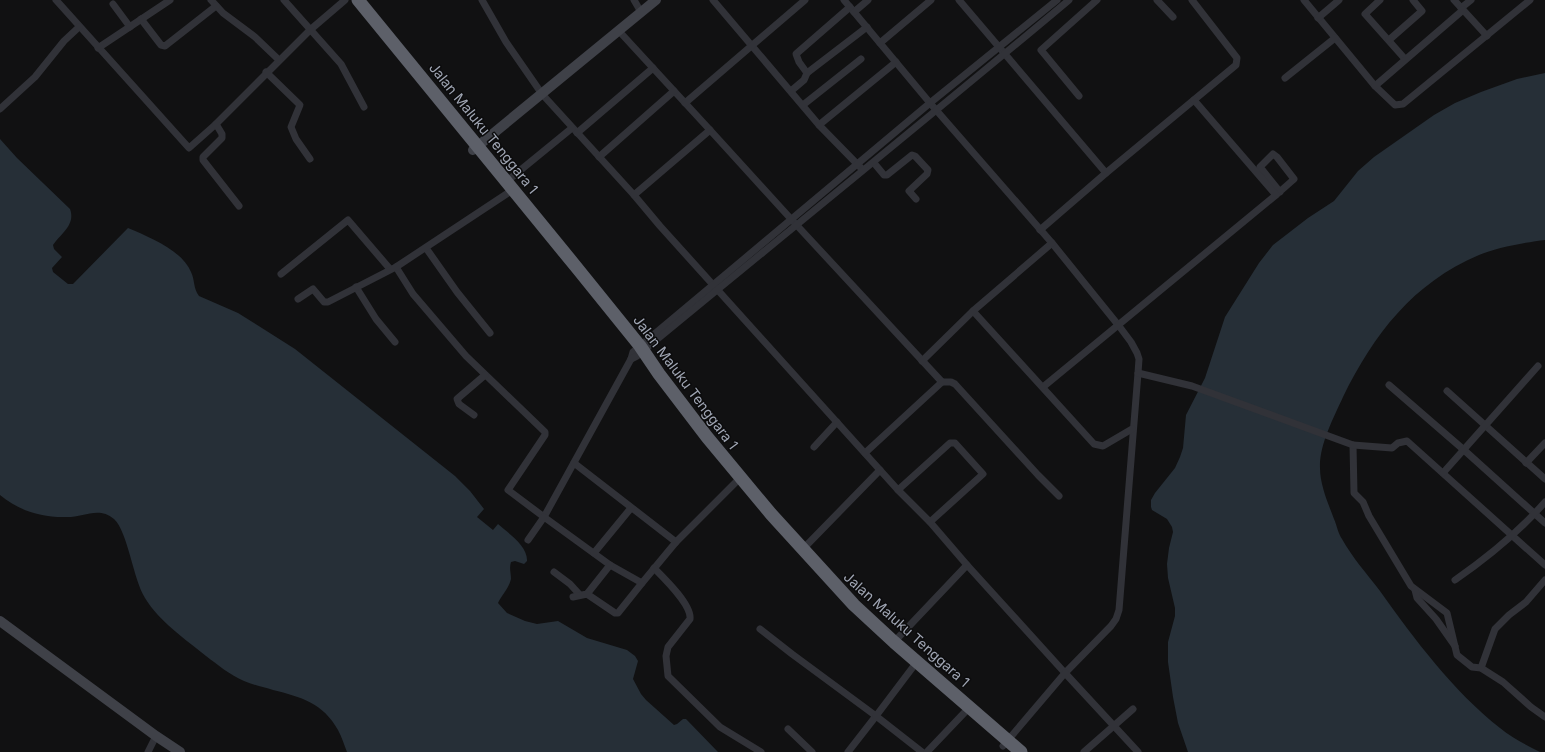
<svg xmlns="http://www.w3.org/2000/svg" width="1545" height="752" viewBox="0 0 1545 752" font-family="Inter,sans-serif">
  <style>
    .water { fill: #262f37 }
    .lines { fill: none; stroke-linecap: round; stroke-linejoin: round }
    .street { stroke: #313238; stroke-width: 7 }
    .secondary { stroke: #3f4148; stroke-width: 10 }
    .highway { stroke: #5d6069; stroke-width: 13 }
    .labels { text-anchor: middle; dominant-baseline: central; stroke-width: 3; stroke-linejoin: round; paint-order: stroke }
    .street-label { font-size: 14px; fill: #a0a6b4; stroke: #0c0c0d }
  </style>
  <rect width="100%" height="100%" fill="#111112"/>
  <g class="water">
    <path d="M1545,73V240C1527,242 1495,248 1479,255C1413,283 1374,334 1343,397C1334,417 1319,445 1320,468C1320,485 1328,503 1334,519C1337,526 1338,533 1342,539C1352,557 1367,574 1380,591C1415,640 1453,691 1500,728C1512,738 1526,745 1540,752H1188L1178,723L1173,697L1168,662V642L1175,616V608L1168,578L1167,564L1169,548L1173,532L1172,527L1167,519L1152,510L1151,507V500L1155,493L1175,468L1180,457L1183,448L1186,415L1205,378L1225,317L1259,263L1273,245L1308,218L1334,201L1358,171L1374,157L1434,115L1455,103L1481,92L1517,79Z"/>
    <path d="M0,139L17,158L70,209C76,225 60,234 53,245L54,249L62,257L52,268L53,272L68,284H73L128,228C149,237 182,250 191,272C195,280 193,288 199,296L238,313L295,349L455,476L470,491L484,509L477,517L493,530L498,524C508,533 528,546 527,561L524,564L515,561L511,562C509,568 511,573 511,579C509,588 502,595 498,603L507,613L525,621L537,624L558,621L587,638L627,650L635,656L638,661L633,679L641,694L646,700L674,725L677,724L683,719H686L718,752H347C344,745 342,737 338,730C323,703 301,697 273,690C264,687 253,685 244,681C230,675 218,665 206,656C185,639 159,621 145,598C133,579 128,532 114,519C99,506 84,517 67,517C43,518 19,511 0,495Z"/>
  </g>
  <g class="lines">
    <g class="street">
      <path d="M56,0L189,148L216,124L310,30L345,0"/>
      <path d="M211,0L223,13L255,37L279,60"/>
      <path d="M284,0L341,64L364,107"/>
      <path d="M482,0L506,42L542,94L634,195L660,226L898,490L930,522L967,565L1065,673L1111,626L1116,619L1119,610L1138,373L1139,359L1137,353L1131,342L1119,326L1052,243L930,103L844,0"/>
      <path d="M634,0L641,12"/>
      <path d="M713,0L819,125L861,168"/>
      <path d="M959,0L1106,173"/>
      <path d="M1157,0L1173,17"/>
      <path d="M1304,0L1375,86L1395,105L1403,104L1530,0"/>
      <path d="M1380,0L1365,14L1405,59"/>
      <path d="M1454,0L1487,36"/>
      <path d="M113,4L130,27"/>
      <path d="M1461,8L1471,0"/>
      <path d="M854,12L868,0"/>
      <path d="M1318,18L1339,0"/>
      <path d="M141,19L161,45L165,46L216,6"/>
      <path d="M618,30L710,130L791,219L942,382L865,453"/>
      <path d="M1389,40L1422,11L1413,0"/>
      <path d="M880,43L931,0"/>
      <path d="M98,48L170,0"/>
      <path d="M266,72L300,105L291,127L296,139L310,159"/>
      <path d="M807,73L799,62L796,54L850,7"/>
      <path d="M1285,78L1335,38"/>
      <path d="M1375,86L1463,10"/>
      <path d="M791,91L804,80L807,73L867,27"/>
      <path d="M1079,96L1041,50L1097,0"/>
      <path d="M685,103L805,0"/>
      <path d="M803,105L861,59"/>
      <path d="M0,109L35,77L64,41L79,27"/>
      <path d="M216,124L222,134V138L203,157V160L239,206"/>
      <path d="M819,125L896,62"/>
      <path d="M577,133L653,68"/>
      <path d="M599,157L674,91"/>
      <path d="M874,163L884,175H887L912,155L915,156L928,170L927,174L909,191L916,199"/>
      <path d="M506,182L572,128"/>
      <path d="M634,195L710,130"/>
      <path d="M1276,195L1293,180L1294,179L1277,157L1273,154L1260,167L1280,192"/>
      <path d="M1040,230L1106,173L1236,65L1237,58L1192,0"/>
      <path d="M426,248L457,292L490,333"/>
      <path d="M396,267L413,294L466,356L545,432V435L508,490L544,517L631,359L633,352L930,103L1057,0"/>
      <path d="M281,274L348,220L390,269"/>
      <path d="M356,287L376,319L395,342"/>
      <path d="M298,299L313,289L324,302H328L396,267L508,193"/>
      <path d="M973,311L1094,444L1103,446L1132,429"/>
      <path d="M631,359L637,356C781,237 926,120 1069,0"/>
      <path d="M922,361L973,311L1052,243"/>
      <path d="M1138,373L1192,386L1353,445L1354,493L1363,502L1369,516L1411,586L1447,613L1457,655L1472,667L1481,668L1503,682L1531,707L1545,717"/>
      <path d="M942,382H951L955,384L1038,475L1059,496"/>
      <path d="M1389,385L1464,450L1545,523"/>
      <path d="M1043,387L1276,195L1194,100"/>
      <path d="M1447,391L1545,479"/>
      <path d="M474,415L459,404L457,399L485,375"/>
      <path d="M1353,445L1392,448L1398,443L1407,441L1545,565"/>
      <path d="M814,447L837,422"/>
      <path d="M574,463L676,542"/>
      <path d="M1526,463L1545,443"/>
      <path d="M1443,473L1538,366"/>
      <path d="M898,490L950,443H955L983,474L930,522"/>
      <path d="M528,540L544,517L610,565L642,583L676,542L740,478"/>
      <path d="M802,550L880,470"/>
      <path d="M594,553L631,508"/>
      <path d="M654,568C664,578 692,605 690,619L668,647L666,656L668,676L720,727L761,752"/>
      <path d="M554,572L570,584L580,595"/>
      <path d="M1455,580C1488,557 1518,533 1545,502"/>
      <path d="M1415,590L1417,598L1436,619L1455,646"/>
      <path d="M587,594L615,613H618L642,583"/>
      <path d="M573,597L587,594L610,565"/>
      <path d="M760,629L792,654L876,716L848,752"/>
      <path d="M894,642L967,565"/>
      <path d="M913,667L876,716L922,752"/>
      <path d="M1481,668L1495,629L1509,615L1526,602L1545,580"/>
      <path d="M788,729L812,752"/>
      <path d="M1003,746L1065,673L1138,752"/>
      <path d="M148,752L156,736"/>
      <path d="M927,752L965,712"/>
      <path d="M1084,752L1133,709"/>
    </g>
    <g class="secondary">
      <path d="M473,150L656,0"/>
      <path d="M0,621L156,736L180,752"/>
    </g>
    <path class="highway" d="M358,0L577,268L640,346L659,374L707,437L771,514L854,605L894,642L1021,752"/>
  </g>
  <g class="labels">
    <g class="street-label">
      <text transform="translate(484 128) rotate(51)">Jalan Maluku Tenggara 1</text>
      <text transform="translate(686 382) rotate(53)">Jalan Maluku Tenggara 1</text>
      <text transform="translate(907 629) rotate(42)">Jalan Maluku Tenggara 1</text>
    </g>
  </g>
</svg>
